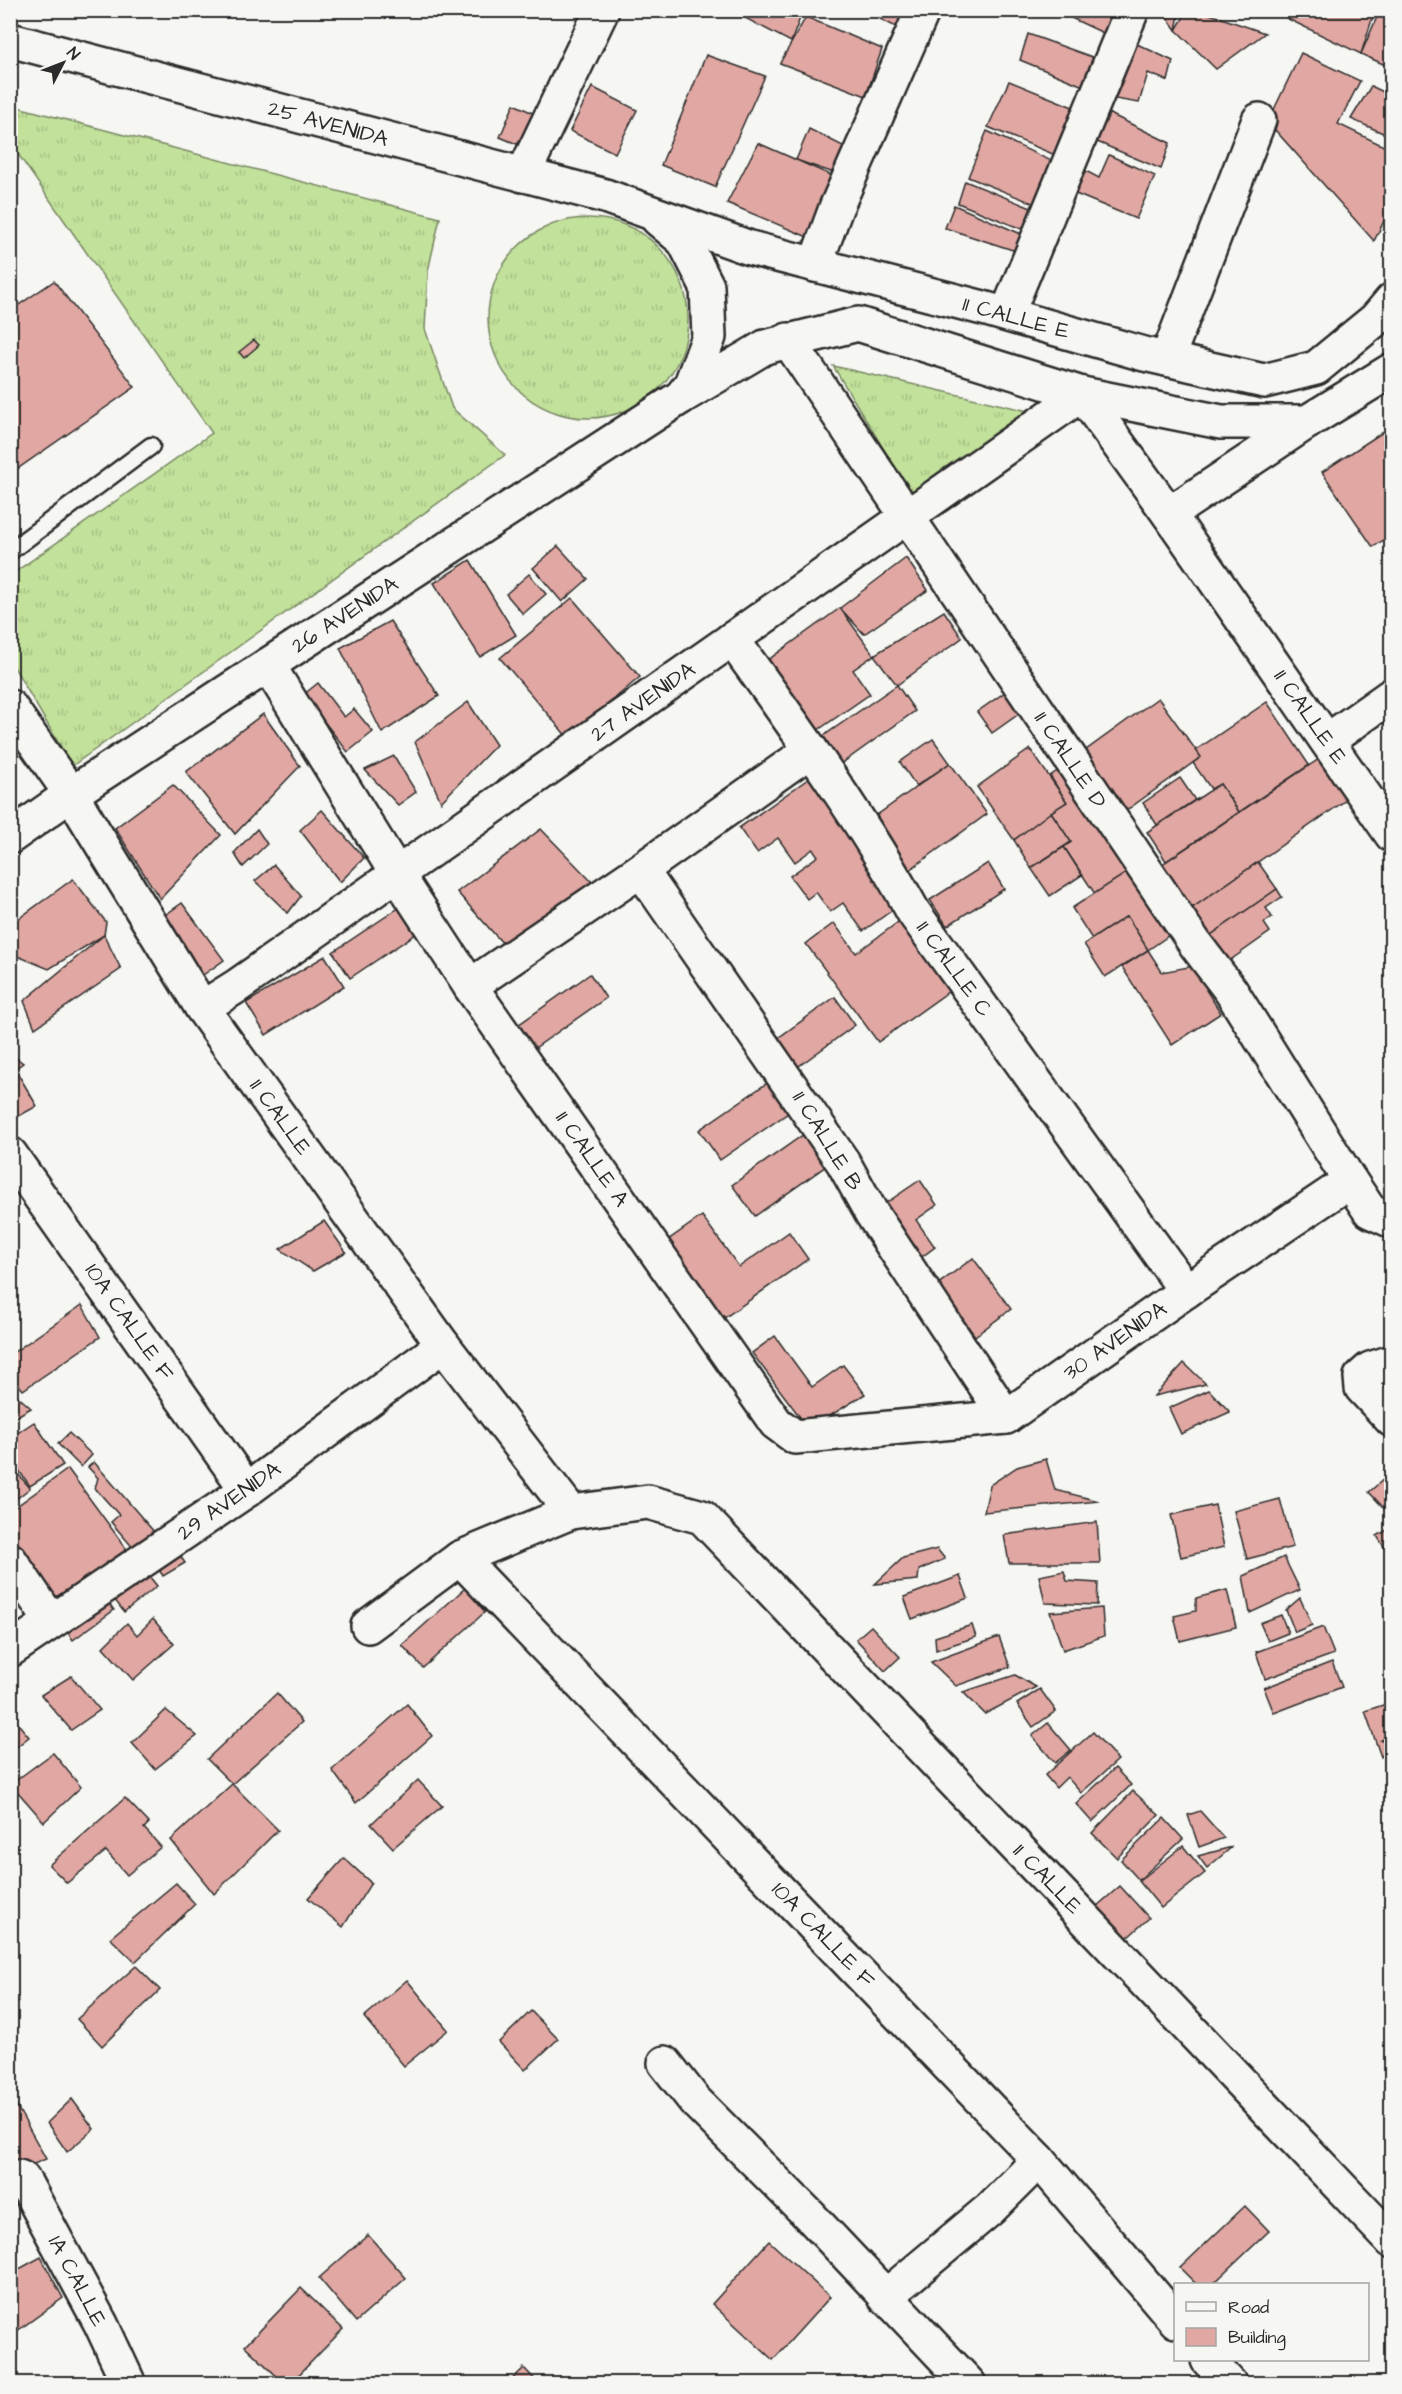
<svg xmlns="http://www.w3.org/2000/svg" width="1402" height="2394" viewBox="0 0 1402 2394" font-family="'Architects Daughter',sans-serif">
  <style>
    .grass { fill: url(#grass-tufts); stroke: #768662; stroke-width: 1.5 }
    .building { fill: #e1a7a2; stroke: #2b2b2b; stroke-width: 1.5 }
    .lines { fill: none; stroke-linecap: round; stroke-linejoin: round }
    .service-casing { stroke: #2b2b2b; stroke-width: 21 }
    .minor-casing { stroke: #2b2b2b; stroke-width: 38 }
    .tertiary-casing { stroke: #2b2b2b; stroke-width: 38 }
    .service { stroke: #f6f6f2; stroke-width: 16 }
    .minor { stroke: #f6f6f2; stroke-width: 33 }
    .tertiary { stroke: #f6f6f2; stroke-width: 33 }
    .labels { text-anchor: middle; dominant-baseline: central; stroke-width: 4.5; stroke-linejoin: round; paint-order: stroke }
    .street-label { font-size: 22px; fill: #2b2b2b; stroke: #f6f6f2 }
  </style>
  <defs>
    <pattern id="grass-tufts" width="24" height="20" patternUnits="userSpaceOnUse" patternTransform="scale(1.5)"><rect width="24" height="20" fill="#c2e19a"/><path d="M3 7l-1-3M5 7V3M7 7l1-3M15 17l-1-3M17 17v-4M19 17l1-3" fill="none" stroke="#a7c185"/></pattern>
  </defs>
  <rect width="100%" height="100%" fill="#f6f6f2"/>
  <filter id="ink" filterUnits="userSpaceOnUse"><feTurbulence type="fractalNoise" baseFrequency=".0167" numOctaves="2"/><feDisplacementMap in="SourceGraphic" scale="12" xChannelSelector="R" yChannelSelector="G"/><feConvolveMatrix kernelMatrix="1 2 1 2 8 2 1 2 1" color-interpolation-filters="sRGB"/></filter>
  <g filter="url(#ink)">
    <g class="grass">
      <path d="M10,105L440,218L428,271L425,329L452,408L505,455L72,766L11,662V575L212,433L11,144Z"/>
      <circle cx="588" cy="318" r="100"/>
      <path d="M833,366L1028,411L916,502Z"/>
    </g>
    <g class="building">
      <path d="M648,10H676L674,18Z"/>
      <path d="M730,10H803L791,42Z"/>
      <path d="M862,10H907L900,29Z"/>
      <path d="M1054,10H1106L1122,17L1114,38Z"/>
      <path d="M1162,10H1180L1176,30Z"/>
      <path d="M1188,10H1198L1265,33L1216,69L1176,30Z"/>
      <path d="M1297,10H1375L1361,54L1288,19Z"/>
      <path d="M1380,10H1392V68L1361,54Z"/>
      <path d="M806,17L882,49L866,96L780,63Z"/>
      <path d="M1028,34L1106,62L1093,90L1020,60Z"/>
      <path d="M1137,44L1173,61L1168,81L1148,73L1139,103L1115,99Z"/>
      <path d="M1301,53L1360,81L1338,124L1392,150V205L1374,241L1268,122Z"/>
      <path d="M706,55L765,76L715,187L661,165Z"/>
      <path d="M1009,81L1080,110L1060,157L988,127Z"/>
      <path d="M1371,86L1392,96V137L1351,119Z"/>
      <path d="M592,87L637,110L615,153L570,131Z"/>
      <path d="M514,104L537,115L524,147L500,137Z"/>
      <path d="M1106,112L1170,143L1161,169L1095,141Z"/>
      <path d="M809,129L847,148L837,174L796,160Z"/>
      <path d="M987,131L1058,164L1040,206L968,177Z"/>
      <path d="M758,143L835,177L810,238L727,203Z"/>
      <path d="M1109,155L1155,176L1136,219L1071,192L1082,169L1099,178Z"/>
      <path d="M965,181L1036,210L1029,232L958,203Z"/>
      <path d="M954,205L1026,236L1019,252L945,228Z"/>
      <path d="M54,281L135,387L10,474V311Z"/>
      <path d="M254,340L259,345L244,358L239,352Z"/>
      <path d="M1392,426V535L1373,547L1322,472Z"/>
      <path d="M558,546L588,579L562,602L533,568Z"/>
      <path d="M906,558L928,590L864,634L840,608Z"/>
      <path d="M470,560L516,635L480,657L434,583Z"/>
      <path d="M529,574L546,594L523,614L506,594Z"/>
      <path d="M572,598L640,677L568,738L500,658Z"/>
      <path d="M840,608L874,655L853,670L870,694L818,730L768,660Z"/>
      <path d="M944,611L962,638L897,685L874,655Z"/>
      <path d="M390,621L439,696L382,733L340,648Z"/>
      <path d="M318,683L344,717L354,709L373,732L348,752L303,695Z"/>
      <path d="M897,685L915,711L838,766L819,739Z"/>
      <path d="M1008,690L1023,711L992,733L977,712Z"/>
      <path d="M1158,698L1201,757L1124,812L1082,753Z"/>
      <path d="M468,702L496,745L441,802L415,742Z"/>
      <path d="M1267,702L1309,765L1239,812L1220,784L1211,789L1193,763L1201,757L1196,750Z"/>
      <path d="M263,714L300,766L235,834L186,772Z"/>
      <path d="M933,739L950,763L916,786L900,762Z"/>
      <path d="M1030,749L1067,802L1014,840L977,787Z"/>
      <path d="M394,756L416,792L398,805L365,770Z"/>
      <path d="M1319,759L1346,800L1188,911L1158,867Z"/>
      <path d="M950,763L987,814L901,876L863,825Z"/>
      <path d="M1065,766L1137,866L1095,894L1064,847L1071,842L1051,812L1067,802L1050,776Z"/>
      <path d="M815,774L905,901L863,931L843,903L830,912L816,892L807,899L790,876L818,856L813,849L795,862L778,838L757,853L739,828Z"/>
      <path d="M1180,778L1195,800L1157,825L1143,803Z"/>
      <path d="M1220,784L1239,812L1166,861L1147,832Z"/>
      <path d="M173,785L221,835L160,899L115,828Z"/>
      <path d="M322,810L364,858L340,882L300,830Z"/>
      <path d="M1051,812L1071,842L1031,868L1014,840Z"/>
      <path d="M257,829L267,844L243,867L234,853Z"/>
      <path d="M541,829L596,886L505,946L457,892Z"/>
      <path d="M1064,847L1082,875L1050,896L1031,868Z"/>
      <path d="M1258,862L1277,889L1198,944L1188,911Z"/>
      <path d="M988,863L1004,889L947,926L930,900Z"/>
      <path d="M274,865L301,896L288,913L255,881Z"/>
      <path d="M1137,866L1178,929L1148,950L1127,916L1092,939L1072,908Z"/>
      <path d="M73,879L106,922L104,935L49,969L10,953V925Z"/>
      <path d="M1277,889L1282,897L1266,908L1272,917L1264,923L1270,932L1229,961L1211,935Z"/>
      <path d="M182,903L224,960L203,975L161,918Z"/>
      <path d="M403,905L420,931L350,978L333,952Z"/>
      <path d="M1127,916L1148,950L1105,977L1084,944Z"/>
      <path d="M905,917L955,987L878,1042L806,944L834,923L856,953Z"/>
      <path d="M104,935L121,969L35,1028L24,1001Z"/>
      <path d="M1148,950L1162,972L1210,963L1222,979L1206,990L1221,1013L1172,1045L1122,967Z"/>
      <path d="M325,956L344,986L266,1035L246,1003Z"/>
      <path d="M590,974L606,998L535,1048L518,1025Z"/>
      <path d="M835,997L855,1025L792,1071L771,1043Z"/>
      <path d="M10,1053L23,1063L10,1072Z"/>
      <path d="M18,1074L37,1106L10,1121V1080Z"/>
      <path d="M770,1081L791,1111L720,1160L699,1130Z"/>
      <path d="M814,1127L836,1159L755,1216L732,1185Z"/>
      <path d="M920,1180L937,1205L916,1220L935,1247L911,1265L873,1212Z"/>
      <path d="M702,1216L739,1267L789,1232L808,1259L717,1323L661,1245Z"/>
      <path d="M324,1221L346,1252L313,1271L280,1249Z"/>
      <path d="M973,1258L1011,1309L975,1336L937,1285Z"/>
      <path d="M82,1305L100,1337L23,1390L10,1374V1355Z"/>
      <path d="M775,1336L812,1387L843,1365L865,1394L809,1429L752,1353Z"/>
      <path d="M1184,1363L1206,1384L1154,1396Z"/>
      <path d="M1209,1390L1230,1412L1181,1434L1169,1408Z"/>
      <path d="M14,1393L31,1408L10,1420V1395Z"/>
      <path d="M34,1422L63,1465L30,1486L10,1458V1438Z"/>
      <path d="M69,1433L92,1455L81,1467L58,1444Z"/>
      <path d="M1046,1459L1055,1490L1099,1501L984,1512L990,1485L1017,1467Z"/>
      <path d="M94,1462L155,1533L135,1550L111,1522L119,1515L95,1488L98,1478L88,1467Z"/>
      <path d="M68,1469L131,1555L59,1608L10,1543V1511Z"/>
      <path d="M1392,1472V1517L1369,1492Z"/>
      <path d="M18,1474L30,1488L10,1504V1481Z"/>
      <path d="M1280,1499L1293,1547L1247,1559L1234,1511Z"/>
      <path d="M1215,1505L1224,1547L1181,1557L1171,1515Z"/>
      <path d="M1097,1522L1100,1563H1009L1004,1535Z"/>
      <path d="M1392,1527V1559L1377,1536Z"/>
      <path d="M174,1546L185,1563L163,1576L152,1559Z"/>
      <path d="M937,1549L945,1559L919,1570L918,1580L875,1584L903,1558Z"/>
      <path d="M1284,1557L1300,1590L1250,1613L1243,1576Z"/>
      <path d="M141,1566L157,1586L124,1612L108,1591Z"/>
      <path d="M1064,1571L1067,1581L1098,1583L1097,1605L1045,1603L1039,1576Z"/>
      <path d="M960,1576L968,1598L912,1619L904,1597Z"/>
      <path d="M465,1588L485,1612L423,1668L402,1645Z"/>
      <path d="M1227,1590L1236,1627L1180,1641L1174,1616L1196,1611V1598Z"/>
      <path d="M101,1592L114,1610L73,1640L60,1622Z"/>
      <path d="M1300,1598L1312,1625L1295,1632L1286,1610Z"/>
      <path d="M1102,1608L1104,1636L1063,1650L1050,1612Z"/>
      <path d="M1281,1615L1288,1633L1268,1641L1260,1623Z"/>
      <path d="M153,1619L174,1644L133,1680L103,1647L127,1623L137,1635Z"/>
      <path d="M972,1625L976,1637L936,1650L935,1637Z"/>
      <path d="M871,1626L900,1657L885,1671L856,1639Z"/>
      <path d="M1323,1627L1334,1654L1265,1679L1256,1652Z"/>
      <path d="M999,1637L1010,1667L956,1686L931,1662Z"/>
      <path d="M1332,1662L1342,1687L1274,1713L1264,1688Z"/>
      <path d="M1015,1675L1036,1687L985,1714L963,1692Z"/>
      <path d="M71,1676L100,1710L71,1730L41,1695Z"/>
      <path d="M1040,1689L1056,1711L1033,1727L1017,1704Z"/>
      <path d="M277,1693L302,1722L232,1784L207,1759Z"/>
      <path d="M1392,1702V1734L1380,1741L1386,1739L1388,1748L1381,1757L1365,1711Z"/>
      <path d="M407,1704L432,1736L356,1803L332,1770Z"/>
      <path d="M166,1710L197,1736L155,1769L132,1743Z"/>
      <path d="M10,1714L29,1737L10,1752Z"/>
      <path d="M1048,1723L1071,1750L1055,1763L1032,1736Z"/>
      <path d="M1093,1732L1118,1760L1081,1793L1067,1777L1056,1788L1045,1775Z"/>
      <path d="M53,1753L81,1787L44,1822L11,1784Z"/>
      <path d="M1115,1768L1131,1785L1092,1822L1076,1804Z"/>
      <path d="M418,1780L442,1806L393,1848L371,1824Z"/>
      <path d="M232,1784L278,1830L214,1894L171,1840Z"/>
      <path d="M1133,1791L1159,1815L1117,1858L1092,1833Z"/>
      <path d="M125,1798L149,1823L144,1828L161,1847L127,1875L106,1851L67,1883L49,1865Z"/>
      <path d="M1200,1811L1224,1838L1199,1847L1188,1815Z"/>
      <path d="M1164,1818L1183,1839L1139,1880L1121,1860Z"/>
      <path d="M1183,1846L1205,1873L1161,1908L1139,1881Z"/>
      <path d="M1232,1847L1207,1868L1198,1856Z"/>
      <path d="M344,1858L371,1883L343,1927L308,1898Z"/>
      <path d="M176,1883L195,1904L135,1962L110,1938Z"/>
      <path d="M1120,1886L1149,1918L1126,1939L1096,1907Z"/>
      <path d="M136,1966L160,1990L102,2046L77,2019Z"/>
      <path d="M407,1980L448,2030L404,2066L364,2017Z"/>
      <path d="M531,2011L558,2039L525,2070L499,2042Z"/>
      <path d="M10,2094L46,2159L10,2174Z"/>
      <path d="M72,2099L94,2129L67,2152L47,2123Z"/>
      <path d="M1245,2206L1269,2231L1213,2284H1196L1180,2268Z"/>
      <path d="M368,2235L406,2278L356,2322L319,2278Z"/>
      <path d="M769,2241L830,2297L773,2360L712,2304Z"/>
      <path d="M41,2257L63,2298L10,2336V2274Z"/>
      <path d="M301,2288L343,2329L290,2384H285L245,2346Z"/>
      <path d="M524,2368L539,2384H507Z"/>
    </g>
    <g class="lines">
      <defs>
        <path id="service" d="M10,551L151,446"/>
        <g id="minor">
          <path d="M815,265L836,208L923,10"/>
          <path d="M1007,314L1132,10"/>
          <path d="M788,340L1196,945L1231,991L1350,1181"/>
          <path d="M1167,359L1259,120"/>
          <path d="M1169,514L1307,422"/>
          <path d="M732,639C796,728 861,817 914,913L1186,1291"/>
          <path d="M268,665L397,874L470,986L776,1423L795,1437L1006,1417L1186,1291L1350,1181L1370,1211L1392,1221"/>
          <path d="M10,707L71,794L202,1008L443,1345L571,1512"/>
          <path d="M1327,741L1392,695"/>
          <path d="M641,870L843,1162L872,1214L1006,1417"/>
          <path d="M470,986L641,870L811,750"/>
          <path d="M202,1008L237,986L1082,394L1169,514L1392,835"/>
          <path d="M10,1154L247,1490"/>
          <path d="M1392,1362L1370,1369L1361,1377L1362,1388L1392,1420"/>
          <path d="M460,1558L1039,2160L1176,2321"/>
          <path d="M10,1560L51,1621"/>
          <path d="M368,1626L460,1558L571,1512L648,1502L702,1517L1392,2241"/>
          <path d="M10,1650L247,1490L443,1345"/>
          <path d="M665,2063L695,2101L811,2217L969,2384"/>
          <path d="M10,2180L19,2177L23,2179L101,2324L129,2384"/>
          <path d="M885,2297L990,2209L1039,2160"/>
          <path d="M1208,2360L1230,2384"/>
        </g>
        <g id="tertiary">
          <path d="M10,40L605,196L750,248L983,308L1144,354L1264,381L1316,368L1376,319L1392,300"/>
          <path d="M523,175L602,10"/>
          <path d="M658,219L684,241L707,286L709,337L691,384L681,397"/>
          <path d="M10,837L71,794L268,665L681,397L765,347L858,324L1082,394L1221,422H1307L1392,370"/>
        </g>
      </defs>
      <use href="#service" class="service-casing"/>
      <use href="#minor" class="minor-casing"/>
      <use href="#tertiary" class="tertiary-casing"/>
      <use href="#service" class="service"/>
      <use href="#minor" class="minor"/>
      <use href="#tertiary" class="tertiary"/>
    </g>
  </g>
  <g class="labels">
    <g class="street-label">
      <text transform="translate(328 124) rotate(15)">25 AVENIDA</text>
      <text transform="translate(1016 318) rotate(15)">11 CALLE E</text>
      <text transform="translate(345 615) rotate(-33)">26 AVENIDA</text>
      <text transform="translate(643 702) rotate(-35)">27 AVENIDA</text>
      <text transform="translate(1310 717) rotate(55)">11 CALLE E</text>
      <text transform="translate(1070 760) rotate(56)">11 CALLE D</text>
      <text transform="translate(954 969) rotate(54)">11 CALLE C</text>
      <text transform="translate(280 1117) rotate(54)">11 CALLE</text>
      <text transform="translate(827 1141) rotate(58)">11 CALLE B</text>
      <text transform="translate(592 1159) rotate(55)">11 CALLE A</text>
      <text transform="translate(129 1322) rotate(55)">10A CALLE F</text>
      <text transform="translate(1115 1341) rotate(-35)">30 AVENIDA</text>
      <text transform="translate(229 1501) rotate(-35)">29 AVENIDA</text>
      <text transform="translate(1047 1879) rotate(46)">11 CALLE</text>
      <text transform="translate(823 1935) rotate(46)">10A CALLE F</text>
      <text transform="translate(77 2281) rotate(62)">1A CALLE</text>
    </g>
  </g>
  <rect width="1402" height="2394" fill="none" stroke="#f6f6f2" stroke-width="36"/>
  <rect x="18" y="18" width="1366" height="2358" fill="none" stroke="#2b2b2b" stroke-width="2" filter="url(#ink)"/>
  <rect x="1174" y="2283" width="195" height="78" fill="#f6f6f2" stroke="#a5a5a2" stroke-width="1.5"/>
  <rect x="1186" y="2302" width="30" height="9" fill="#f6f6f2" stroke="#a5a5a2" stroke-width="1.5"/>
  <text x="1228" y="2313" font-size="18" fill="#2b2b2b">Road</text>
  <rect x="1186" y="2328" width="30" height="18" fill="#e1a7a2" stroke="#a5a5a2" stroke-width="1.5"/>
  <text x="1228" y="2343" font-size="18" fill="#2b2b2b">Building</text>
  <g transform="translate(63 63) rotate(48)" stroke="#f6f6f2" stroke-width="4.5" paint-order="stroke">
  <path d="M0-4.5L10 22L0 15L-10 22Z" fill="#2b2b2b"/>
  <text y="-9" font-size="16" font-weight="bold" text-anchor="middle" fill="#2b2b2b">N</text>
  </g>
</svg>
